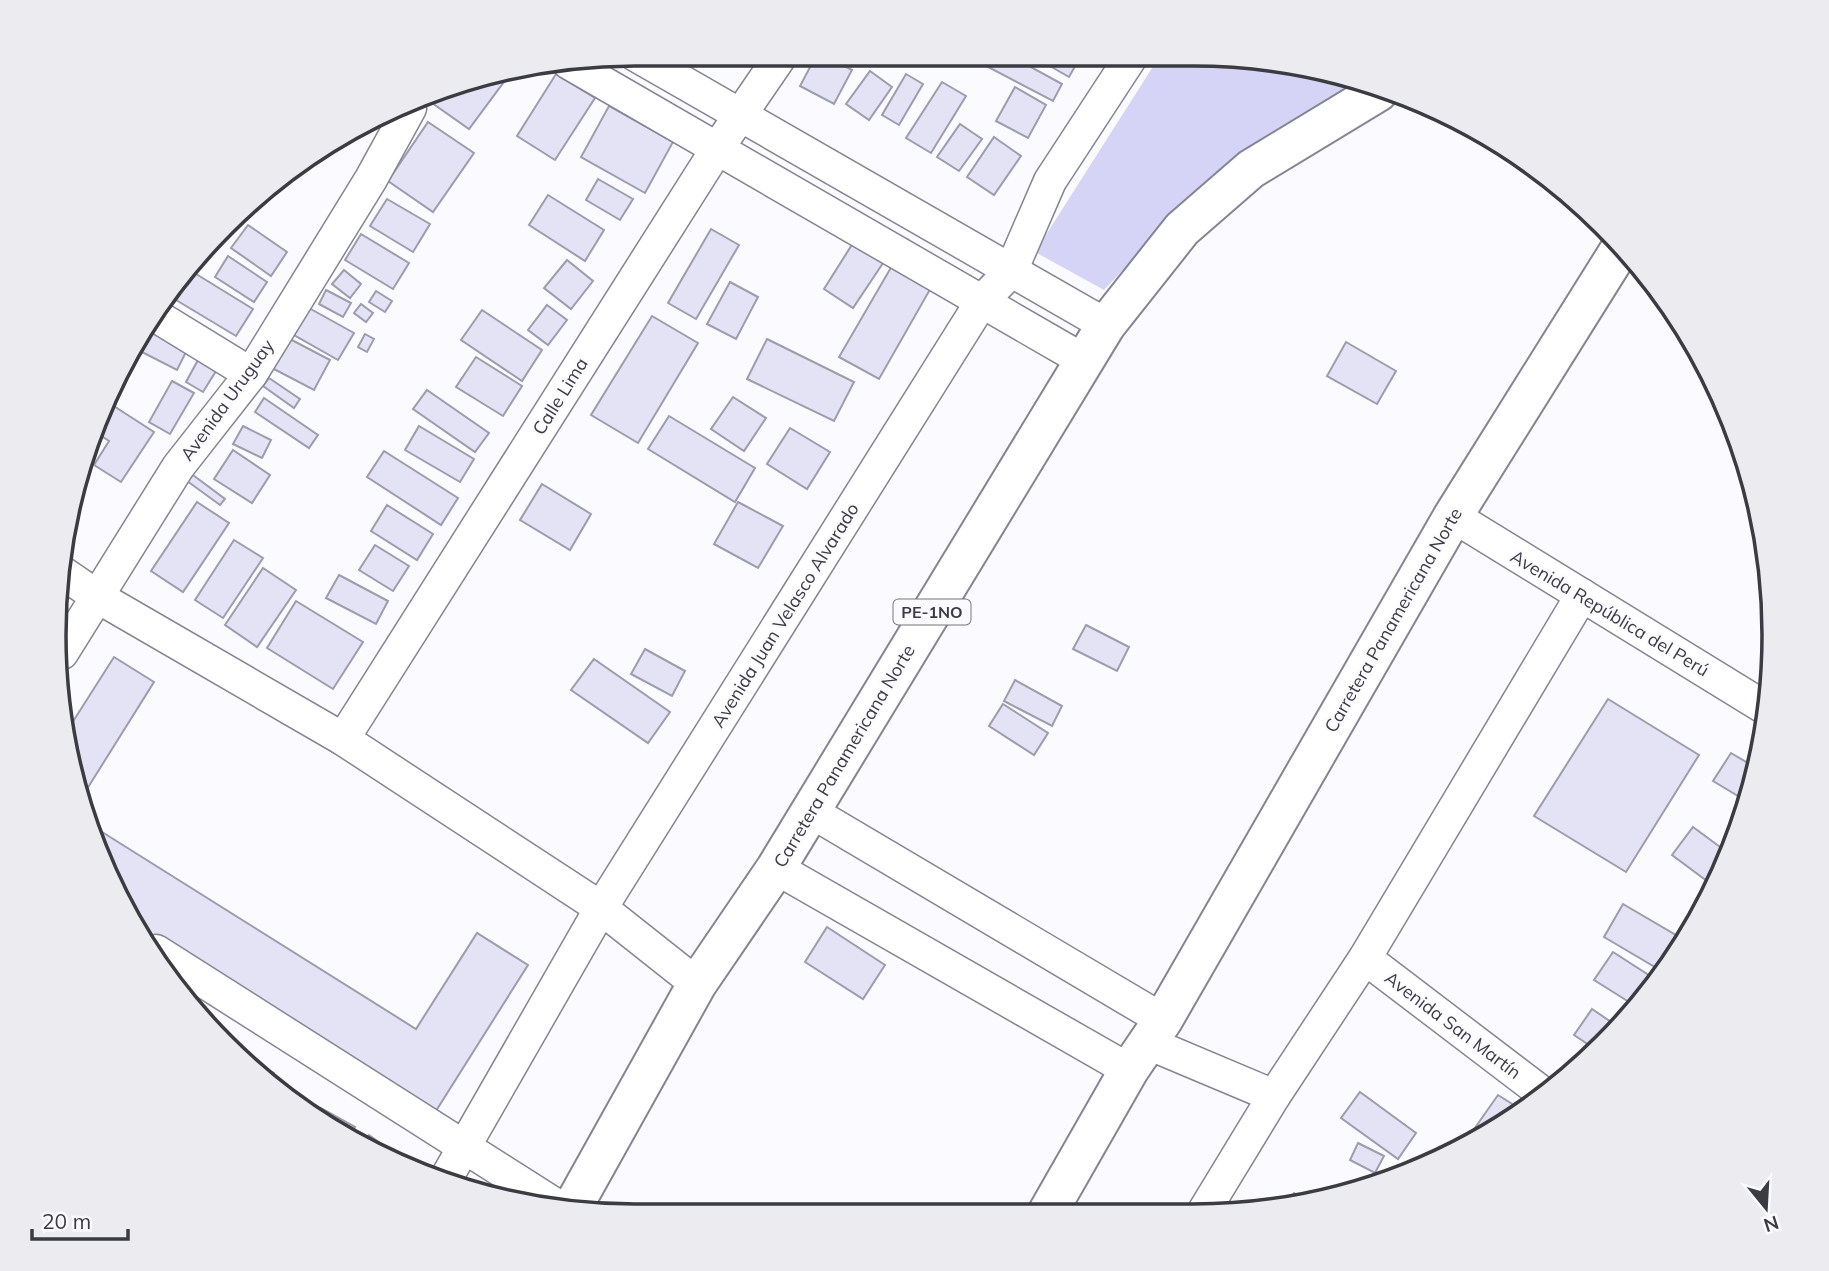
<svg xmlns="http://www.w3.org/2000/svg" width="1829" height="1271" viewBox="0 0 1829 1271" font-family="Mulish,sans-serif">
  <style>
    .green { fill: #d5d4f6 }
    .building { fill: #e3e3f5; stroke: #9c9cad; stroke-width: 2 }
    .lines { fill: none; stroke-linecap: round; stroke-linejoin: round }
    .minor-casing { stroke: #848494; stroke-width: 35 }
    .major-casing { stroke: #848494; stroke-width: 42 }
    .minor { stroke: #fff; stroke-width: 32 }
    .major { stroke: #fff; stroke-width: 38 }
    .labels { text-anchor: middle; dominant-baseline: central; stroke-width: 5; stroke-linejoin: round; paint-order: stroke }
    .shield { fill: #fbfbff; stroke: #75757b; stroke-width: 2 }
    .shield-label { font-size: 16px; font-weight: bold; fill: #3b3b42 }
    .street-label { font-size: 18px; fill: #3b3b42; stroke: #fbfbff }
    .rim { fill: none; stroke: #3b3b42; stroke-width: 3.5 }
  </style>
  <rect width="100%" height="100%" fill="#fbfbff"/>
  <path class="green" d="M1161,54H1194L1307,65L1365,87L1198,190L1104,290L1035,252Z"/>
  <g class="building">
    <path d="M817,54H822L852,70L834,104L800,86Z"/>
    <path d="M973,54H1007L1062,84L1053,101L971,58Z"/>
    <path d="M1029,54H1082L1069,77Z"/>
    <path d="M512,71L469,129L432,103L437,96L485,74Z"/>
    <path d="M870,71L892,87L869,120L846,104Z"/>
    <path d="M556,74L595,98L555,160L517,136Z"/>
    <path d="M906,74L923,84L899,125L882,115Z"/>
    <path d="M942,82L966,96L931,153L906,138Z"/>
    <path d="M1015,87L1046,105L1028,138L996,121Z"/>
    <path d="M609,106L673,142L645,193L581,157Z"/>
    <path d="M428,122L474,153L433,212L388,181Z"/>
    <path d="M960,124L982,139L959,171L937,157Z"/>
    <path d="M994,137L1021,156L994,195L967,177Z"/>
    <path d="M598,179L633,199L620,220L586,200Z"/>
    <path d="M548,195L604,230L585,261L529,225Z"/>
    <path d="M387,199L430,224L413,252L370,226Z"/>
    <path d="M248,225L287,252L271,276L231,248Z"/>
    <path d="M711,229L739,245L696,319L668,303Z"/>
    <path d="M361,234L409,263L393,289L345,260Z"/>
    <path d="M853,243L883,263L853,308L824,289Z"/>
    <path d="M228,256L267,282L254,302L215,277Z"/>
    <path d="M567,260L593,281L571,309L544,288Z"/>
    <path d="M893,264L932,286L879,379L839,357Z"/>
    <path d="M188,269L253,309L236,336L171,297Z"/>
    <path d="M344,270L361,284L350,298L332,284Z"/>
    <path d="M730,282L758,297L736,339L707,324Z"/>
    <path d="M326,290L351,303L343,317L319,304Z"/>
    <path d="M376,291L392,301L385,312L369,302Z"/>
    <path d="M361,304L373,313L366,322L354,313Z"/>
    <path d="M547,305L567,320L548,345L528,330Z"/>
    <path d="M309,308L354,333L338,360L294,335Z"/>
    <path d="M482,310L542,350L522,381L461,340Z"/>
    <path d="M652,316L698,343L638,443L591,415Z"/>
    <path d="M149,331L187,350L177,370L138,350Z"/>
    <path d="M365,334L374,339L367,352L358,347Z"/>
    <path d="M288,338L330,360L314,390L272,368Z"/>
    <path d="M767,339L854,382L834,421L747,379Z"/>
    <path d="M1346,342L1396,371L1377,404L1327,376Z"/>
    <path d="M476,357L522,386L503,416L456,387Z"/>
    <path d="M198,360L216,371L203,392L186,382Z"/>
    <path d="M269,378L300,399L294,408L263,386Z"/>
    <path d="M172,381L194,393L170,434L149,422Z"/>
    <path d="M427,390L489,433L475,452L413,409Z"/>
    <path d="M733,397L766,418L744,451L711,429Z"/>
    <path d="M264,398L318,435L309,448L255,412Z"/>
    <path d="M106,401L154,432L121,482L94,465L109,441L94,431L99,413Z"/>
    <path d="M669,416L755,468L735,502L648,449Z"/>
    <path d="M243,426L271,440L262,458L233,444Z"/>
    <path d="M419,426L474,459L460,482L405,450Z"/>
    <path d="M790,428L830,452L807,489L767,464Z"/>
    <path d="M233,450L270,475L252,503L214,479Z"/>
    <path d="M384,451L458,498L441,525L367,477Z"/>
    <path d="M193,475L225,499L220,505L187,481Z"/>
    <path d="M542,484L591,514L570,550L520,520Z"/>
    <path d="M197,502L229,523L183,592L151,571Z"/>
    <path d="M738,502L783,526L758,568L714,544Z"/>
    <path d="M387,505L433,534L417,560L371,531Z"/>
    <path d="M234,540L263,558L223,618L195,600Z"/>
    <path d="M375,545L409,566L393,591L359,570Z"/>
    <path d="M263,568L296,590L257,647L225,625Z"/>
    <path d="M339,575L388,601L376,624L326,598Z"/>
    <path d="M296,601L363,642L333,689L267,648Z"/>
    <path d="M1086,625L1129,647L1117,671L1073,649Z"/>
    <path d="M645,649L685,671L672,696L631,674Z"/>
    <path d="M114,657L154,682L82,797L65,749V734Z"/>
    <path d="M594,659L670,712L648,743L571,690Z"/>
    <path d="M1015,680L1062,706L1052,726L1004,701Z"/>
    <path d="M1608,699L1699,755L1626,872L1534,816Z"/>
    <path d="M1003,704L1048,733L1034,755L989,726Z"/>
    <path d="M1731,753L1758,769L1748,802L1713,781Z"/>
    <path d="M91,825L416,1029L477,933L528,965L434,1114L141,930L114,893Z"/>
    <path d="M1693,827L1731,855L1715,887L1672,855Z"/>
    <path d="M1623,904L1686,941L1677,959L1665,973L1604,937Z"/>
    <path d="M827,927L885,965L863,999L805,962Z"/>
    <path d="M1613,952L1658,981L1637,1007L1594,980Z"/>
    <path d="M1592,1009L1620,1028L1598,1051L1574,1035Z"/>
    <path d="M239,1053L274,1073L268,1082L237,1057Z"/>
    <path d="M1360,1092L1416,1133L1398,1159L1341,1118Z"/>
    <path d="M1498,1095L1517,1107L1514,1112L1458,1152Z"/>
    <path d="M321,1108L355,1127L349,1138L314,1120Z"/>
    <path d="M369,1135L415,1168L412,1172L361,1145Z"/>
    <path d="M1358,1143L1384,1156L1375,1173L1350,1160Z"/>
    <path d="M1294,1193L1312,1204L1284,1208Z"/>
  </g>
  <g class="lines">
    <defs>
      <g id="minor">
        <path d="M634,54L1106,325"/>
        <path d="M569,63L1085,361"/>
        <path d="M158,317L251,374"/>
        <path d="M1453,516L1767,709"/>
        <path d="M60,571L98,597L343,739L601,908L697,984"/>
        <path d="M62,653L178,467L251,374L371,179L410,108"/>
        <path d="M343,739L717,149L782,54"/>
        <path d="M810,811L1163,1020"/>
        <path d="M776,868L1129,1070"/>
        <path d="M156,951L562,1209"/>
        <path d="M1365,958L1541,1092"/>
        <path d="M1148,1043L1274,1096"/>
        <path d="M444,1182L601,908L982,301L1011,271L1050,181L1133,54"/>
        <path d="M1201,1216L1274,1096L1365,958L1582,595"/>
      </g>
      <g id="major">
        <path d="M571,1210L697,984L776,868L1106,325L1182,229L1251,169L1378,92"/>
        <path d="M1045,1217L1129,1070L1163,1020L1453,516L1622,246"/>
      </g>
    </defs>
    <use href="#minor" class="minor-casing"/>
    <use href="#major" class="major-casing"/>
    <use href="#minor" class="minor"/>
    <use href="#major" class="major"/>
  </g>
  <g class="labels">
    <rect class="shield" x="893.5" y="599.5" width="77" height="25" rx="5"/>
    <g class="shield-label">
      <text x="932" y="612">PE-1NO</text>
    </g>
    <g class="street-label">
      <text transform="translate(560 396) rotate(-58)">Calle Lima</text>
      <text transform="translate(227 400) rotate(-54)">Avenida Uruguay</text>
      <text transform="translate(1610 613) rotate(31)">Avenida República del Perú</text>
      <text transform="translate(785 615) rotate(-58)">Avenida Juan Velasco Alvarado</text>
      <text transform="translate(1393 620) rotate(-60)">Carretera Panamericana Norte</text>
      <text transform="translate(844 756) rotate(-59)">Carretera Panamericana Norte</text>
      <text transform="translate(1453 1025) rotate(37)">Avenida San Martín</text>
    </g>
  </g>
  <path d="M0 0H1829V1271H0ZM635 66H1193A569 569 0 0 1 1762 635V635A569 569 0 0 1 1193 1204H635A569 569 0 0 1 66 635V635A569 569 0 0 1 635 66Z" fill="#ececf0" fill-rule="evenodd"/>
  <path class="rim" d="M635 66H1193A569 569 0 0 1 1762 635V635A569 569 0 0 1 1193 1204H635A569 569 0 0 1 66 635V635A569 569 0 0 1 635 66Z"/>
  <g transform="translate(1766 1208) rotate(162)" stroke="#fbfbff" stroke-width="5" paint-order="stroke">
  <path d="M0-5L12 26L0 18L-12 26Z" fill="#3b3b42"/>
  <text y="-10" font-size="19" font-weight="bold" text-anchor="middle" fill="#3b3b42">N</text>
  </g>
  <path d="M32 1229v10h96v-10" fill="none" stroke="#3b3b42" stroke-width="3.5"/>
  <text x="42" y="1229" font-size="21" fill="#3b3b42" stroke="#fbfbff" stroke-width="5" paint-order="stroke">20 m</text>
</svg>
